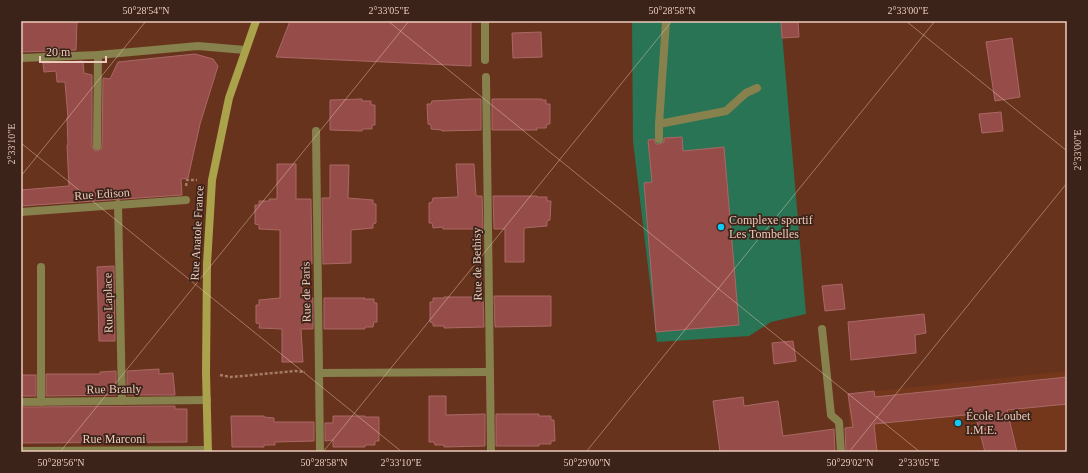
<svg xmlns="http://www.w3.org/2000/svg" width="1088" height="473" viewBox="0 0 1088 473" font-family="Georgia,serif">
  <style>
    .built { fill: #74371c }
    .green { fill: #297455 }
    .building { fill: #964d4a; stroke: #a96865 }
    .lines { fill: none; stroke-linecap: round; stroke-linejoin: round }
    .path { stroke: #a67a67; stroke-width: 2.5; stroke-dasharray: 3 2; stroke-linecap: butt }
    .lane { stroke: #86814d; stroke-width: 8 }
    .street { stroke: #86814d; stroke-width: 8 }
    .secondary { stroke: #aba24c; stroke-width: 8 }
    .ticks { fill: none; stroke: #eccbbd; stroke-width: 1; stroke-opacity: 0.45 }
    .poi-dot { fill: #0dcafa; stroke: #3c2319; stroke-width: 1.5 }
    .labels { text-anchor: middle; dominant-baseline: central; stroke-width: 3.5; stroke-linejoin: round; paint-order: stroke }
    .street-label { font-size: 12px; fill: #eccbbd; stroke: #3c2319 }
    .poi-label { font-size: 12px; fill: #eccbbd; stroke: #3c2319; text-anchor: start }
    .neatline { fill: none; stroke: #eccbbd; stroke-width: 1.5 }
    .ticks-label { font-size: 10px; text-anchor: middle; fill: #eccbbd }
  </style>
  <rect width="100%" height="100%" fill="#68331c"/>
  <path class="built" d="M1067,371V452H850L848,394Z"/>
  <path class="green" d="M632,21H781L806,314L771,322L749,336L657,342L633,141Z"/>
  <g class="building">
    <path d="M21,21H77L76,50L21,52Z"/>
    <path d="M290,21H471V66L276,57Z"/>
    <path d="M781,21H798L799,37L782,38Z"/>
    <path d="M541,32L542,57L513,58L512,33Z"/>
    <path d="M1012,38L1020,97L995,101L986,42Z"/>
    <path d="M195,54L213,59L218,66L200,124L188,178L181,179L182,195L21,206V190L69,186L67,145H68L67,118H68L65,82H57L56,71L44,72L43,63L83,61L84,73L92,75V146L94,150L97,151L101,149L102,146L103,78L110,79L118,62Z"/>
    <path d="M362,99V101H371V105H375V125H372V129H363L362,131L330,130V100Z"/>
    <path d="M469,99H481V130L442,131V130L431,129V125L428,124L427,104H431L432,101Z"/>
    <path d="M492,99H542V100H546V104H550V124H547L546,128H537V130H492Z"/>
    <path d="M1001,112L1003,131L982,133L979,114Z"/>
    <path d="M682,137L683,151L724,147L739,325L656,332L644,183L652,182L648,140L654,139L656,144H659L664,142V138Z"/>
    <path d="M277,164H296V199H311L312,264L301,265L302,298H313V329H301L303,362H282V329L259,328L260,324L256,323V305H259V300L280,298V230L259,229V225L255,224V205H259V201H270L269,199H277Z"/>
    <path d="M456,164H474L476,196H482L483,229H443V227L433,228L432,223H429V203L432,202L433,198L458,197Z"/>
    <path d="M330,165H349L348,198L373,200V204H376V223L373,224V228L351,230V263L323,264L322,198H330Z"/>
    <path d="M493,196H537L538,197H547V201H551L550,220L547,221V226L524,228V262H505V229H494Z"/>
    <path d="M114,266L115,341H99L97,267Z"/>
    <path d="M842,284L845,309L825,311L822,286Z"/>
    <path d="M494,296H551V326L495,327Z"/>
    <path d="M444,297H483L484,327L444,328V326H433V323L430,322V302H433V298H444Z"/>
    <path d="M324,298H365L364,299H374V303H377V322H374L373,327H365V329H324Z"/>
    <path d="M924,314L926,333L915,335L916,353L851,360L848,322Z"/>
    <path d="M793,341L796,361L774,364L772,343Z"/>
    <path d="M159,369V374L173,373L175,395H127V371Z"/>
    <path d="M116,371V395L46,396V374H100V372Z"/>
    <rect x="21" y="375" width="15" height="21"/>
    <path d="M1067,377V404L1007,410L1017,452H985L975,414L874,424L877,452H846L845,428L853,427L848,394L874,391L875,397Z"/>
    <path d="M429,396H446V415L485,414V446L444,447V445H435L434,442H429Z"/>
    <path d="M743,397L744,406L778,401L783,436L834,429L835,452H720L713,401Z"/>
    <path d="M175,406V409H187V442L21,443V407Z"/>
    <path d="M496,414H539V416H551V420H554L555,441H551V444H539V446H496Z"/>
    <path d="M231,416H264V417L274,418V422H314V441L275,442V445H264V447H232Z"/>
    <path d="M333,416H365V417H379V441H375V445H365V447H333V440L325,441V423H333Z"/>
  </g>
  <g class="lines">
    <g class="path">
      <path d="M186,186L187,180H197"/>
      <path d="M220,375L231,377L295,371L305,372"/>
    </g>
    <g class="lane">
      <path d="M21,58L98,55L198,46L245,50"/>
      <path d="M659,124L726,111L746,93L757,88"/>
      <path d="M97,146L98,55"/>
      <path d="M118,204L122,401"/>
      <path d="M21,212L186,200"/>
      <path d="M822,329L831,415L839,422L841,452"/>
      <path d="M319,373L490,372"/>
      <path d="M21,402L207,400"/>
      <path d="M41,402V267"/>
      <path d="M21,451L208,450"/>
    </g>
    <g class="street">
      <path d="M485,21V60"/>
      <path d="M486,77L491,452"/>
      <path d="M316,131L320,452"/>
      <path d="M659,139V124L666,21"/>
    </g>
    <path class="secondary" d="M208,452L206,372L207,264L212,180L229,98L256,21"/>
  </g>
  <path class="ticks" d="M388,21L920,452M906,21L1067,151M21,143L402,452M21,176L146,21M60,452L409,21M323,452L672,21M586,452L935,21M849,452L1067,183"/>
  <g class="poi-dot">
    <circle cx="721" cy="227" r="4"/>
    <circle cx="958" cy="423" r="4"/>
  </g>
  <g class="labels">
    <g class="street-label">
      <text transform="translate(102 194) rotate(-4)">Rue Edison</text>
      <text transform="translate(197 233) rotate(-87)">Rue Anatole France</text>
      <text transform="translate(477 264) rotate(-91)">Rue de Bethisy</text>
      <text transform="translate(306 292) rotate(-91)">Rue de Paris</text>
      <text transform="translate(108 303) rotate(-91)">Rue Laplace</text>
      <text transform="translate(114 389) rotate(-1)">Rue Branly</text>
      <text x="114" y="439">Rue Marconi</text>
    </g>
    <g class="poi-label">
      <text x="729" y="220">Complexe sportif<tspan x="729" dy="14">Les Tombelles</tspan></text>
      <text x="966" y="416">École Loubet<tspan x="966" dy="14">I.M.E.</tspan></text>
    </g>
  </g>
  <rect width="1088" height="473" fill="none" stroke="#3c2319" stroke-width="44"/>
  <path d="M40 56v6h66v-6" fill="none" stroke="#eccbbd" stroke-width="2"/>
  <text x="46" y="56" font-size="12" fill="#eccbbd" stroke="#3c2319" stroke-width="3" paint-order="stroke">20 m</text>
  <rect x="22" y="22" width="1044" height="429" class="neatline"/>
  <g class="ticks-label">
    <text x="146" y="14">50°28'54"N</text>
    <text x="389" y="14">2°33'05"E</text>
    <text x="672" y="14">50°28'58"N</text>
    <text x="908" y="14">2°33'00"E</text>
    <text transform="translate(11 144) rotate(-90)" y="4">2°33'10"E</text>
    <text transform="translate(1077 150) rotate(-90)" y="4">2°33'00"E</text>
    <text x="61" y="466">50°28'56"N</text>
    <text x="324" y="466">50°28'58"N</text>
    <text x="401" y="466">2°33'10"E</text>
    <text x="587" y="466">50°29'00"N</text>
    <text x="850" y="466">50°29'02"N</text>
    <text x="919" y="466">2°33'05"E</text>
  </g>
</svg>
